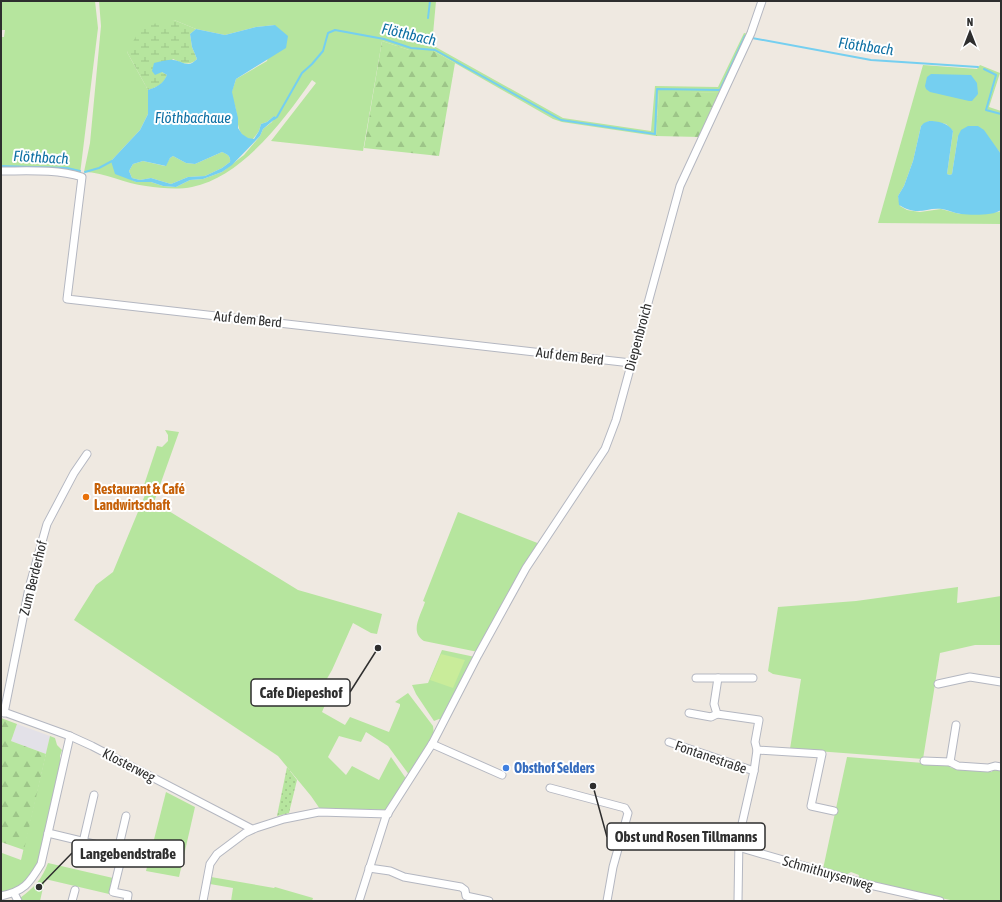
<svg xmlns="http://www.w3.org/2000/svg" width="1002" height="902" viewBox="0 0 1002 902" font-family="'Asap Condensed',sans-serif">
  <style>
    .industrial { fill: #e3e1e8 }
    .grass { fill: #b6e59e; fill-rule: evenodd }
    .forest { fill: url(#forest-firs) }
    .wetland { fill: url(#wetland-marsh) }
    .garden { fill: url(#garden-dots) }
    .pitch { fill: #c9ec9a }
    .water { fill: #75cff0; fill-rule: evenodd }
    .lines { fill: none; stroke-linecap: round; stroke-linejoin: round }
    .stream { stroke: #75cff0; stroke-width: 2 }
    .minor-casing { stroke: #b4b7c1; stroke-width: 9 }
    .minor { stroke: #fff; stroke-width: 7 }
    .food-dot { fill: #e8710a; stroke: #fff; stroke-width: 1.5 }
    .shop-dot { fill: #3f7fe0; stroke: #fff; stroke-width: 1.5 }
    .labels { text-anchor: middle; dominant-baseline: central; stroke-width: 4; stroke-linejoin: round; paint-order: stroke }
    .street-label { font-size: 14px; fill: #2e2e2e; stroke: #fff }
    .food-label { font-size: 14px; font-weight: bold; fill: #c56008; stroke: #fff; text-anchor: start }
    .shop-label { font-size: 14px; font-weight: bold; fill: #366cbe; stroke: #fff; text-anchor: start }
    .water-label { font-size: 15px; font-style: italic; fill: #0d6fa3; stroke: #fff }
    .leader { fill: none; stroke: #2e2e2e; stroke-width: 1.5 }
    .callout-dot { fill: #2e2e2e; stroke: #fff; stroke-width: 1.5 }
    .callout { fill: #fff; stroke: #2e2e2e; stroke-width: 1.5 }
    .callout-label { font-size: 15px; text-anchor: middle; font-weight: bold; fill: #2e2e2e }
  </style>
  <defs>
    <pattern id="forest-firs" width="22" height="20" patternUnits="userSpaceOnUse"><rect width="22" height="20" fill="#b6e59e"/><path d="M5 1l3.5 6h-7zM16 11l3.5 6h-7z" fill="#9dc588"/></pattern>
    <pattern id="wetland-marsh" width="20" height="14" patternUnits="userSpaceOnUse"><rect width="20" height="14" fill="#b6e59e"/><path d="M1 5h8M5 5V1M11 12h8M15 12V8" fill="none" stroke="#9dc588"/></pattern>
    <pattern id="garden-dots" width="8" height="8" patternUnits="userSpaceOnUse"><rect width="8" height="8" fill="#b6e59e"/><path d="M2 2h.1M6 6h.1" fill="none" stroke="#9dc588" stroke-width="1.8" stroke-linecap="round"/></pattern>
  </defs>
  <rect width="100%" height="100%" fill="#efe9e1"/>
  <path class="industrial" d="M17,724L50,736L46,754L11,741Z"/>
  <g class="grass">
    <path d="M1,1H95L98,28L80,174L1,169V37H4L5,30H1Z"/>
    <path d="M99,1H436L432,45L563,118L651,131L655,86L718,87L744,33L748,34L721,93L659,92L656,136L562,122L553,119L432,50H409L382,41L363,151L271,141L316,83L312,80C284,120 242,177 192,187C178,190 160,188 146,186C125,184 105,172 84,172L90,143L101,26ZM174,20L196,29L225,35L256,27L275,25L267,61L236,79C235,83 233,87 232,91C231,97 235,104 236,110C238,121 237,140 253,139L259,131L261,124L267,122L274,116L272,122L263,129L260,136L244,155L222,172L203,179L190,180L176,187L163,186L151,182H136L126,177L111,161L140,130L148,114V90L127,52Z"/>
    <path d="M923,65L977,69L980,65L1000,73L989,107L1001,111V154L994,145L958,136L952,174L950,175L947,174L953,131L946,124L929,121L921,126L913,161L904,186L898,196L900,206L907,210L920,212L941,209L960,214L999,212L1001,210V224L878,223Z"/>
    <path d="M222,152C227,154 231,156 230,162L222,168L205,176L188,177L171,184L151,178L140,180L132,178L129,171L133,164L143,161L165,166L170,158L173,156L186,163L195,164Z"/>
    <path d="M165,430L179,432L154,502L298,590L382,614L377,634L371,633L353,623L332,670L321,689L322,693L328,698L322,712L345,725L350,717L389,732L400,706V704L395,702L408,693L430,722L433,726L434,734L433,739L410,776L388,746L366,732L361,742L339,736L328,757L346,775L352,766L379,780L391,757L407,780L386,810L320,809L311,796L278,756L74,620L96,585L113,572L145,495L141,494L157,446L162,447L168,441V435Z"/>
    <path d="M458,512L540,544L478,652L424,641C409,632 421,615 425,602L423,601Z"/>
    <path d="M958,587L957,603L1001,596V645H975L940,653L923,759L790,749L801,679L773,674L768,671L778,607L856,601Z"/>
    <path d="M442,650L475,657L442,720L439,719L434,721L416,694L412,685L428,683Z"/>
    <path d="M50,736L55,738L57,745L62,750L60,756L61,765L39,859C32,877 21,889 1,893V856L2,853L21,860Z"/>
    <path d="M847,757L949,765L951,768L992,772L993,768L1001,769V901H955L870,883L858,880L859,875L851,872L846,875L823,869Z"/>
    <path d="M166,792L195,807L179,877L146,871Z"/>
    <path d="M48,863L113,878L109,894L45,879L40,901H22L20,898C34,888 42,879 48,863Z"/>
    <path d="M211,877L274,888L275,887L313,898L312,901H231L233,888L210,884Z"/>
  </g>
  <g class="forest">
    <path d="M382,41L409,50H432L455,63L439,156L364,148Z"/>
    <path d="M659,91L721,93L700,137L656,136Z"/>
    <path d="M1,718L17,724L11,741L46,754L24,850L1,842Z"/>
  </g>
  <path class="wetland" d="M174,20L196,29L190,34L192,47L197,59C189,67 182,63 173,59L162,72L167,75C163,85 157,87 148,90L127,52L142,26Z"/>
  <path class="garden" d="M287,767L297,780L289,813L277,816Z"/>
  <path class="pitch" d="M441,654L465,660L453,688L430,680Z"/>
  <g class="water">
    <path d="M275,25L288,36L286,48L236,79L232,92L238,118V128L242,134L248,138L254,139L259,131L261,124L267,122L274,116L276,118L263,129L260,136L232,165L222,172L203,179L190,180L176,187L163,186L151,182H136L115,174L111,161L140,130L148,114V90C157,87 163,84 167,75L162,72L155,75L152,71L154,63C160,62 168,59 173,60C184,61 187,69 197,59L192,47L190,34L196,29L225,35L256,27ZM222,152C227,154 231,156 230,162L222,168L205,176L188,177L171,184L151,178L140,180L132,178L129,171L133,164L143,161L166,166L170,158L173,156L186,163L195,164Z"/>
    <path d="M931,74L971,75L977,83L978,94L972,101H969L930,92L926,89L925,86L927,77Z"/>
    <path d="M929,121C938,121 948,123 953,131L947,174L950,175L952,174L958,136L961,130L968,126H978L984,130L1001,154V210C993,216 970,215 961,214C954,213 948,210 942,209C925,207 919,217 899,205L898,196L904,186L913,161L921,126L924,123Z"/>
  </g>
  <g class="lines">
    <g class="stream">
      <path d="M428,18L430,1"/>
      <path d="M752,38L871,60L978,67"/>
      <path d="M984,69L996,75L986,110L1001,114"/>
      <path d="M274,119L277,117L302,73L312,64L323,51L328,33L335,30L384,39L411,48L435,50L561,120L655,134L657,89L720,90L745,36H746"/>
      <path d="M1,166L67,168L80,171"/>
      <path d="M85,172L99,168L112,161"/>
    </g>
    <defs>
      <g id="minor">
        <path d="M1,171C28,171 56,169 82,177L67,299L631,363"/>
        <path d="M696,678H753"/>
        <path d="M718,678L714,704L717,714L759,720L755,742L757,750L754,771"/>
        <path d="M938,684L970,677L1001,682"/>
        <path d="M1,711L70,736L92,746L252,829"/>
        <path d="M4,713L29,588L47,524L74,473L87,454"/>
        <path d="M689,713L711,717L717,714"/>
        <path d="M669,742L754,771L739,837L738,901"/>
        <path d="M432,744L502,775"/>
        <path d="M757,750L822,754L811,806L834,811"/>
        <path d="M924,761L950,762L958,766L988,768L995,766L1001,767"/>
        <path d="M950,762L956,725"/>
        <path d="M550,788L625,808L628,813L613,867L607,901"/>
        <path d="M48,833L123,851L113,892L128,895L127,901"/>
        <path d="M83,842L94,795"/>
        <path d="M738,847L870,885L940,901"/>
        <path d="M118,850L126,816"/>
        <path d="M369,868L390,871L404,877L461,887L465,890L466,896L489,901"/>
        <path d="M14,893L18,901"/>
        <path d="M1,896C24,891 29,884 41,864L70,736"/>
        <path d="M72,901L75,890"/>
        <path d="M203,901L210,864L217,854L245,833L256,828L284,819L319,812L388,814"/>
        <path d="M359,901L386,816L432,744L478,655L526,568L605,449L616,420L680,186L751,33L762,1"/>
      </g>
    </defs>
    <use href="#minor" class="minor-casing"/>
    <use href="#minor" class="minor"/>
  </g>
  <circle class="food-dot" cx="86" cy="497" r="4"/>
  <circle class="shop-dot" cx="506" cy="768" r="4"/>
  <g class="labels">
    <g class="street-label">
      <text transform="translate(248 319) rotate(6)">Auf dem Berd</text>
      <text transform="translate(638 337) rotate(-75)">Diepenbroich</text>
      <text transform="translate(570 356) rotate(7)">Auf dem Berd</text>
      <text transform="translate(33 578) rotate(-76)">Zum Berderhof</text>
      <text transform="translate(711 757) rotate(19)">Fontanestraße</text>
      <text transform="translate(129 765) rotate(27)">Klosterweg</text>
      <text transform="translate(828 873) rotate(16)">Schmithuysenweg</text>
    </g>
    <g class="food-label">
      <text x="94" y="489">Restaurant &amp; Café<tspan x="94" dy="16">Landwirtschaft</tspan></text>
    </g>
    <g class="shop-label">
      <text x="514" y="768">Obsthof Selders</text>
    </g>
    <g class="water-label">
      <text transform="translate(409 34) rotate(13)">Flöthbach</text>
      <text transform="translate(866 46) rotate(8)">Flöthbach</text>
      <text x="193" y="117">Flöthbachaue</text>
      <text transform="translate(41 157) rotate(3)">Flöthbach</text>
    </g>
  </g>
  <path class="leader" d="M378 648L350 692M593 786L607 837M39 887L72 853"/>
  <g class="callout-dot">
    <circle cx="378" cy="648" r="4"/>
    <circle cx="593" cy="786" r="4"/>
    <circle cx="39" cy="887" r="4"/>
  </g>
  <g class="callout">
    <rect x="251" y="679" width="99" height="27" rx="4"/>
    <rect x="607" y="823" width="158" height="27" rx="4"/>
    <rect x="72" y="840" width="112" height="27" rx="4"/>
  </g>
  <g class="callout-label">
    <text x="301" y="698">Cafe Diepeshof</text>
    <text x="686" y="842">Obst und Rosen Tillmanns</text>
    <text x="128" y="859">Langebendstraße</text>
  </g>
  <rect width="1002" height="902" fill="none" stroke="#2e2e2e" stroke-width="4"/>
  <g transform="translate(970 32)" stroke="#ffffff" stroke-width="3" paint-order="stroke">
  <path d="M0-3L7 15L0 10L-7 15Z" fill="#2e2e2e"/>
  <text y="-6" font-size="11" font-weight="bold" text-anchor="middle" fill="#2e2e2e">N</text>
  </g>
</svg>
